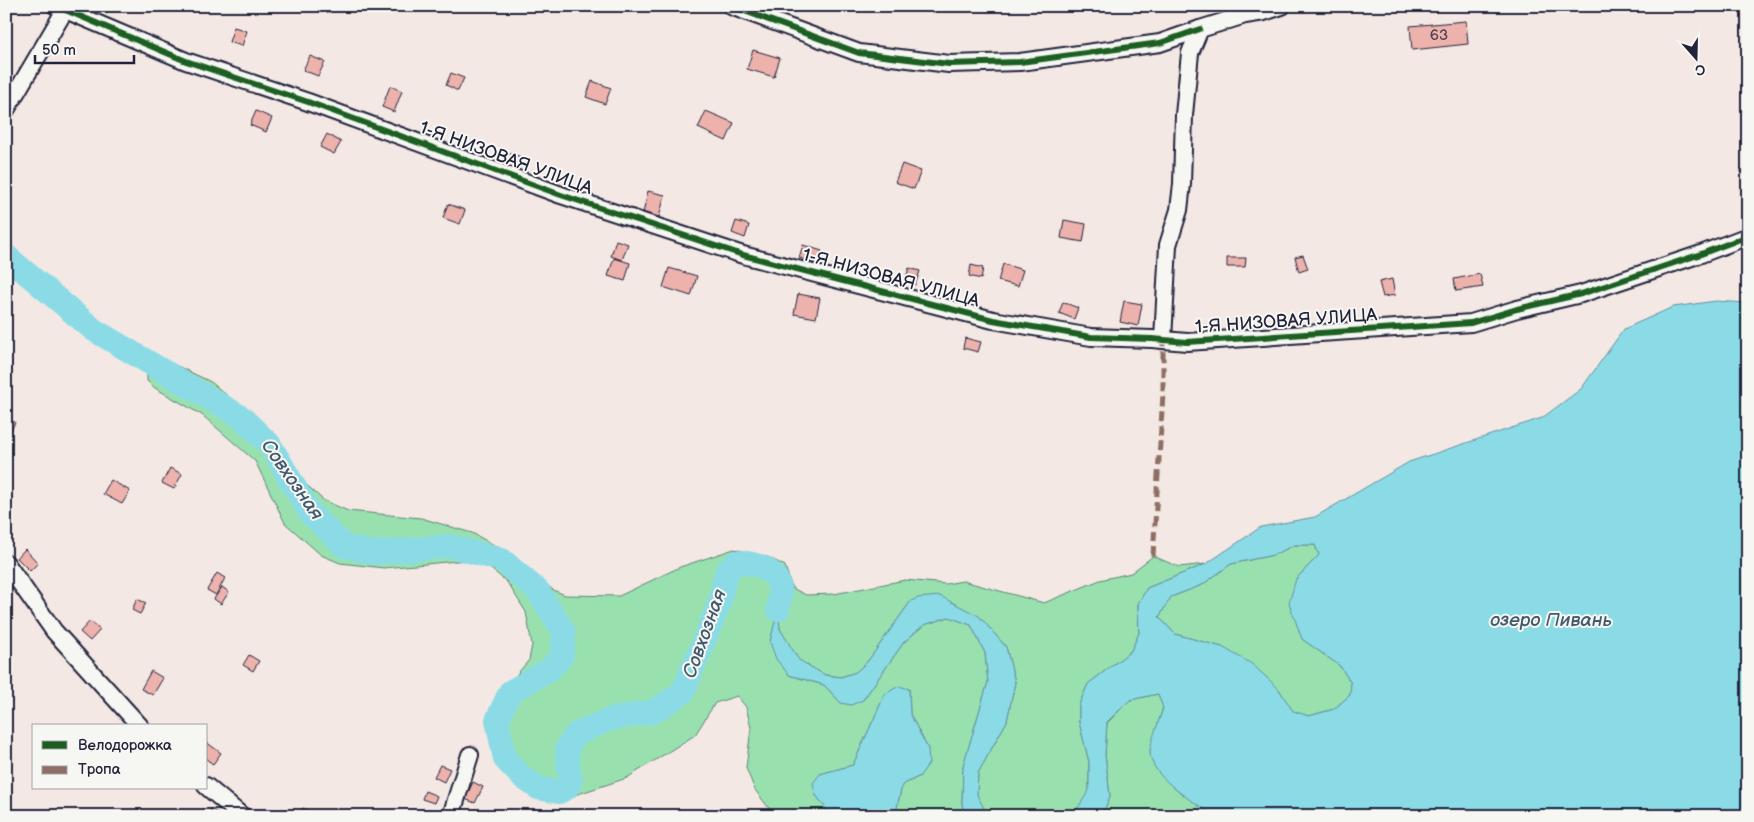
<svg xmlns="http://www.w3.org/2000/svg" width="1754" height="822" viewBox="0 0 1754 822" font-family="'Balsamiq Sans',sans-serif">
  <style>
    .green { fill: #98e1af; stroke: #5d8275 }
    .water { fill: #8bdbe6; stroke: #6191a2; fill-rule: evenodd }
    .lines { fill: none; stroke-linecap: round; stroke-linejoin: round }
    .river { stroke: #8bdbe6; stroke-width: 24 }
    .building { fill: #edb2ac; stroke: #22223b }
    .minor-casing { stroke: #22223b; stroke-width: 20 }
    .minor { stroke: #f6f6f2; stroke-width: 16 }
    .quiet { stroke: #8d6e63; stroke-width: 5; stroke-dasharray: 10 5; stroke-linecap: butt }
    .cycleway-casing { stroke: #f6f6f2; stroke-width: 9 }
    .cycleway { stroke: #1b5e20; stroke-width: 6 }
    .labels { text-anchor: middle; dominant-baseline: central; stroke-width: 4; stroke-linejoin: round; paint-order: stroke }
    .number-label { font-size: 15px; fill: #554657 }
    .street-label { font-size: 18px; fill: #22223b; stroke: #f6f6f2 }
    .water-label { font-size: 19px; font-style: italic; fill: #425a6e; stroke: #f6f6f2 }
  </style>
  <rect width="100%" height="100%" fill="#f4e8e4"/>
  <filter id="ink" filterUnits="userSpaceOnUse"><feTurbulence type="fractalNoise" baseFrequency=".02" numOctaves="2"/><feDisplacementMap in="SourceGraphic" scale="10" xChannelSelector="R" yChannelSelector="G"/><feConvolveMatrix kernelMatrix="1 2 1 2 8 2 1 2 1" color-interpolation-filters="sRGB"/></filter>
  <g filter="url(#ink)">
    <g class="green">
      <path d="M169,362L211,382L246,411L273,441L297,476L323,500L348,511L421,518L472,533L509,553L553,590L565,595L619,596L680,567L734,549L768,557L785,566L792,588L806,595L834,594L905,580L946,584L963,581L1044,603L1100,580L1131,573L1153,556L1179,567L1206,564L1147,588L1138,604L1139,633L1131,651L1088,684L1079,705V722L1089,762V791L1073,816H987L977,795L978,773L1007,721L1015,682L1006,647L979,616L911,601L868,661L856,672L841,677L825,675L799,661L780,629L778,611L770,642L789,675L824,685L841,703L863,700L904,642L924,625L949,617L971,625L985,653L988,682L963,766L962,804L965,816H894L896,812L902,785L920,776L928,749L910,714L909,689L885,694L853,765L820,774L815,794L832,816H775L755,790L746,768L751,728L746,707L737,696L715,703L695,735L627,778L578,794L546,800L516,780L501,758L491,720L502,692L529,660L532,645L526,612L507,582L491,569L467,560L384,568L340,563L321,555L285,523L255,461L202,415L155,388L147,381V373L153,364Z"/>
      <path d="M1295,545H1315L1319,555L1296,579L1302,639L1340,666L1351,683L1350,695L1334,709L1309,716L1293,712L1278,688L1222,647L1175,634L1159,617L1171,597L1202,585L1231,564L1273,555Z"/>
      <path d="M1158,694L1163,707L1150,752L1174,788L1214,816H1102L1110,796L1105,755L1107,723L1130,700Z"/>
    </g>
    <g class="water">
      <path d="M1716,301L1748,303V816H1214C1196,803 1150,778 1150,752C1150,742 1160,719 1163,708L1158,694L1130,700L1107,722L1105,755L1110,796L1102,816H1073L1089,790V762L1079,722V705L1088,684L1131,651L1139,633L1138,604L1147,588L1206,564L1261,527L1315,517L1409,462L1542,418L1581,389L1624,329L1673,307ZM1295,545H1315L1319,555L1296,579L1289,603L1302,639L1340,666L1351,683L1350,695L1334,709L1309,716L1293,711L1278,688L1252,664L1222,647L1175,634L1159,617L1171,597L1202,585L1231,564L1273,555Z"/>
      <path d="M940,596L979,616L1006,647L1015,682L1007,721L978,773L977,795L988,816H965L962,804L963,766L988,682L985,653L971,625L949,617L924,625L904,642L863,700L851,705L841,703L824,685L789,675L776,659L770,642L778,609L780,629L799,660L825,675L841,677L856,672L868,661L911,601L918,598Z"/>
      <path d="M899,686L909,689L910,714L928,749L929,763L920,776L902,785L896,812L894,816H832L815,794L813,783L820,774L853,765L885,694Z"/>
    </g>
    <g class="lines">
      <path class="river" d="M6,256L94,330L241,417L270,445L310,513L344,546L374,553L450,546L502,560L538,591L564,632L562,656L549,670L510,692L497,720L505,759L521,776L538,788L559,792L567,788L571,779L568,767L567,748L576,734L608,720L655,711L683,692L719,604L726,573L737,562C755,563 776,568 780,589C781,595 779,603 778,609"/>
    </g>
    <g class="building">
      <path d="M1466,21L1468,44L1412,50L1410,26Z"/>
      <path d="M234,27L247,31L242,46L229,42Z"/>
      <path d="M753,50L780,58L774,77L747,69Z"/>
      <path d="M310,56L325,62L318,76L303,70Z"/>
      <path d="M451,73L464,78L458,91L446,85Z"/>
      <path d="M592,81L611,88L605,104L586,97Z"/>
      <path d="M390,86L402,91L394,112L382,107Z"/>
      <path d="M256,111L272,118L266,132L250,125Z"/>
      <path d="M706,111L734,123L726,141L698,128Z"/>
      <path d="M327,134L341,142L334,154L320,147Z"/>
      <path d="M507,153L522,157L518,170L503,165Z"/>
      <path d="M902,164L921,171L914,189L895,182Z"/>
      <path d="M648,191L665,195L659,217L643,213Z"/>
      <path d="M448,204L465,210L460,224L443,218Z"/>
      <path d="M1064,220L1086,224L1083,242L1061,238Z"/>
      <path d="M736,221L749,225L745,238L732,233Z"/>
      <path d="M616,240L628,244L622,260L611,256Z"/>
      <path d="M803,245L822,251L818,264L799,258Z"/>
      <path d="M1303,255L1308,269L1299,272L1295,257Z"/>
      <path d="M614,258L630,263L625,281L608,276Z"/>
      <path d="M1227,258H1246L1245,267H1227Z"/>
      <path d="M1003,264L1023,270L1018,286L998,281Z"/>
      <path d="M971,265L983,268L981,279L969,276Z"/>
      <path d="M669,268L697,276L691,296L663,287Z"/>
      <path d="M909,268L920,271L915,285L905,281Z"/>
      <path d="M1480,274L1483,287L1456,291L1454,279Z"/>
      <path d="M1392,279L1395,295L1383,297L1379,282Z"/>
      <path d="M798,294L820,298L816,318L794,314Z"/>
      <path d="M1124,301L1142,304L1138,326L1120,322Z"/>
      <path d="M1063,302L1078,308L1074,319L1059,313Z"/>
      <path d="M965,338L981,342L978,352L963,348Z"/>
      <path d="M6,419L15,422L7,440H6Z"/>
      <path d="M170,468L182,474L174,489L162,483Z"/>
      <path d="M111,480L130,491L122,504L103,494Z"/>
      <path d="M25,549L38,563L30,571L17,558Z"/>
      <path d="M217,573L225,578L216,595L207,590Z"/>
      <path d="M222,587L229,592L221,604L214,599Z"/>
      <path d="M137,599L146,603L140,614L132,610Z"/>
      <path d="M90,621L100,630L90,641L80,632Z"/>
      <path d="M249,655L259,661L253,671L243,665Z"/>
      <path d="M151,671L163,678L153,695L141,689Z"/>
      <path d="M206,742L221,753L213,764L206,759Z"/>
      <path d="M440,765L450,769L444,782L434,777Z"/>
      <path d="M473,782L483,787L475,803L465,799Z"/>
      <path d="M425,791L437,796L434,803L422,799Z"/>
      <path d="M303,808L318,816H299Z"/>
      <path d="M211,809L223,816H207Z"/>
    </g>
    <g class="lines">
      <defs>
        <g id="minor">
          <path d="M56,6L186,61L308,102L561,195L743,255L993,320L1091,337L1152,339L1187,342L1471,323L1517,309L1581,294L1701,254L1748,236"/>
          <path d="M731,6L859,53L949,64L1020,62L1160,43L1200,29"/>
          <path d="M6,110L65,10"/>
          <path d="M1163,340L1168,245L1179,210L1182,184L1184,115L1190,53L1200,29L1245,15L1264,12L1282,6"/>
          <path d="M6,563L54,631L140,726"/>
          <path d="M206,786L242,816"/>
          <path d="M451,816L470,755"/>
        </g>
      </defs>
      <use href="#minor" class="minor-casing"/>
      <use href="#minor" class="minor"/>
      <path class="quiet" d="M1153,556L1163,394V340"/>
      <defs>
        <g id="cycleway">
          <path d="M56,6L186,61L308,102L561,195L743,255L993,320L1091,337L1152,339L1187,342L1471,323L1517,309L1581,294L1701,254L1748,236"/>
          <path d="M731,6L859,53L949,64L1020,62L1160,43L1200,29"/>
        </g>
      </defs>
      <use href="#cycleway" class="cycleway-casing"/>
      <use href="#cycleway" class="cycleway"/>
    </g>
  </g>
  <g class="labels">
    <g class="number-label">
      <text x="1439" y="35">63</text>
    </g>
    <g class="street-label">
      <text transform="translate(506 158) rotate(20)">1-Я НИЗОВАЯ УЛИЦА</text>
      <text transform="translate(891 278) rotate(15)">1-Я НИЗОВАЯ УЛИЦА</text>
      <text transform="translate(1286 321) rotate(-4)">1-Я НИЗОВАЯ УЛИЦА</text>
    </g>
    <g class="water-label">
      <text transform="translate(292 480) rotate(55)">Совхозная</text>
      <text x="1551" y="620">озеро Пивань</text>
      <text transform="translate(705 634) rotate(-70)">Совхозная</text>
    </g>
  </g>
  <rect width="1754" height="822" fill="none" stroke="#f6f6f2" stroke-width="25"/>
  <rect x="12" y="12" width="1729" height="797" fill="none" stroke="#22223b" stroke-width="2" filter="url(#ink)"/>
  <rect x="32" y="724" width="175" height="65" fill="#f6f6f2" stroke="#a1a1a9"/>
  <rect x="42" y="741" width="25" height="8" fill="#1b5e20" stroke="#a1a1a9"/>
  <text x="78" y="750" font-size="15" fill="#22223b">Велодорожка</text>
  <rect x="42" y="766" width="25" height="8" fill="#8d6e63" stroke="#a1a1a9"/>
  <text x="78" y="774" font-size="15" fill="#22223b">Тропа</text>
  <g transform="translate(1696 58) rotate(160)" stroke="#f6f6f2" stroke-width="4" paint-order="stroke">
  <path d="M0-4L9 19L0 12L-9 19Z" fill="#22223b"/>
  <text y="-8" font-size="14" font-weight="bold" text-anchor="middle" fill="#22223b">С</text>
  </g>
  <path d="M35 55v8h99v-8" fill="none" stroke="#22223b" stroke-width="2.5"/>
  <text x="42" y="55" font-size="15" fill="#22223b" stroke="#f6f6f2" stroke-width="4" paint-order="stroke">50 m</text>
</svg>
